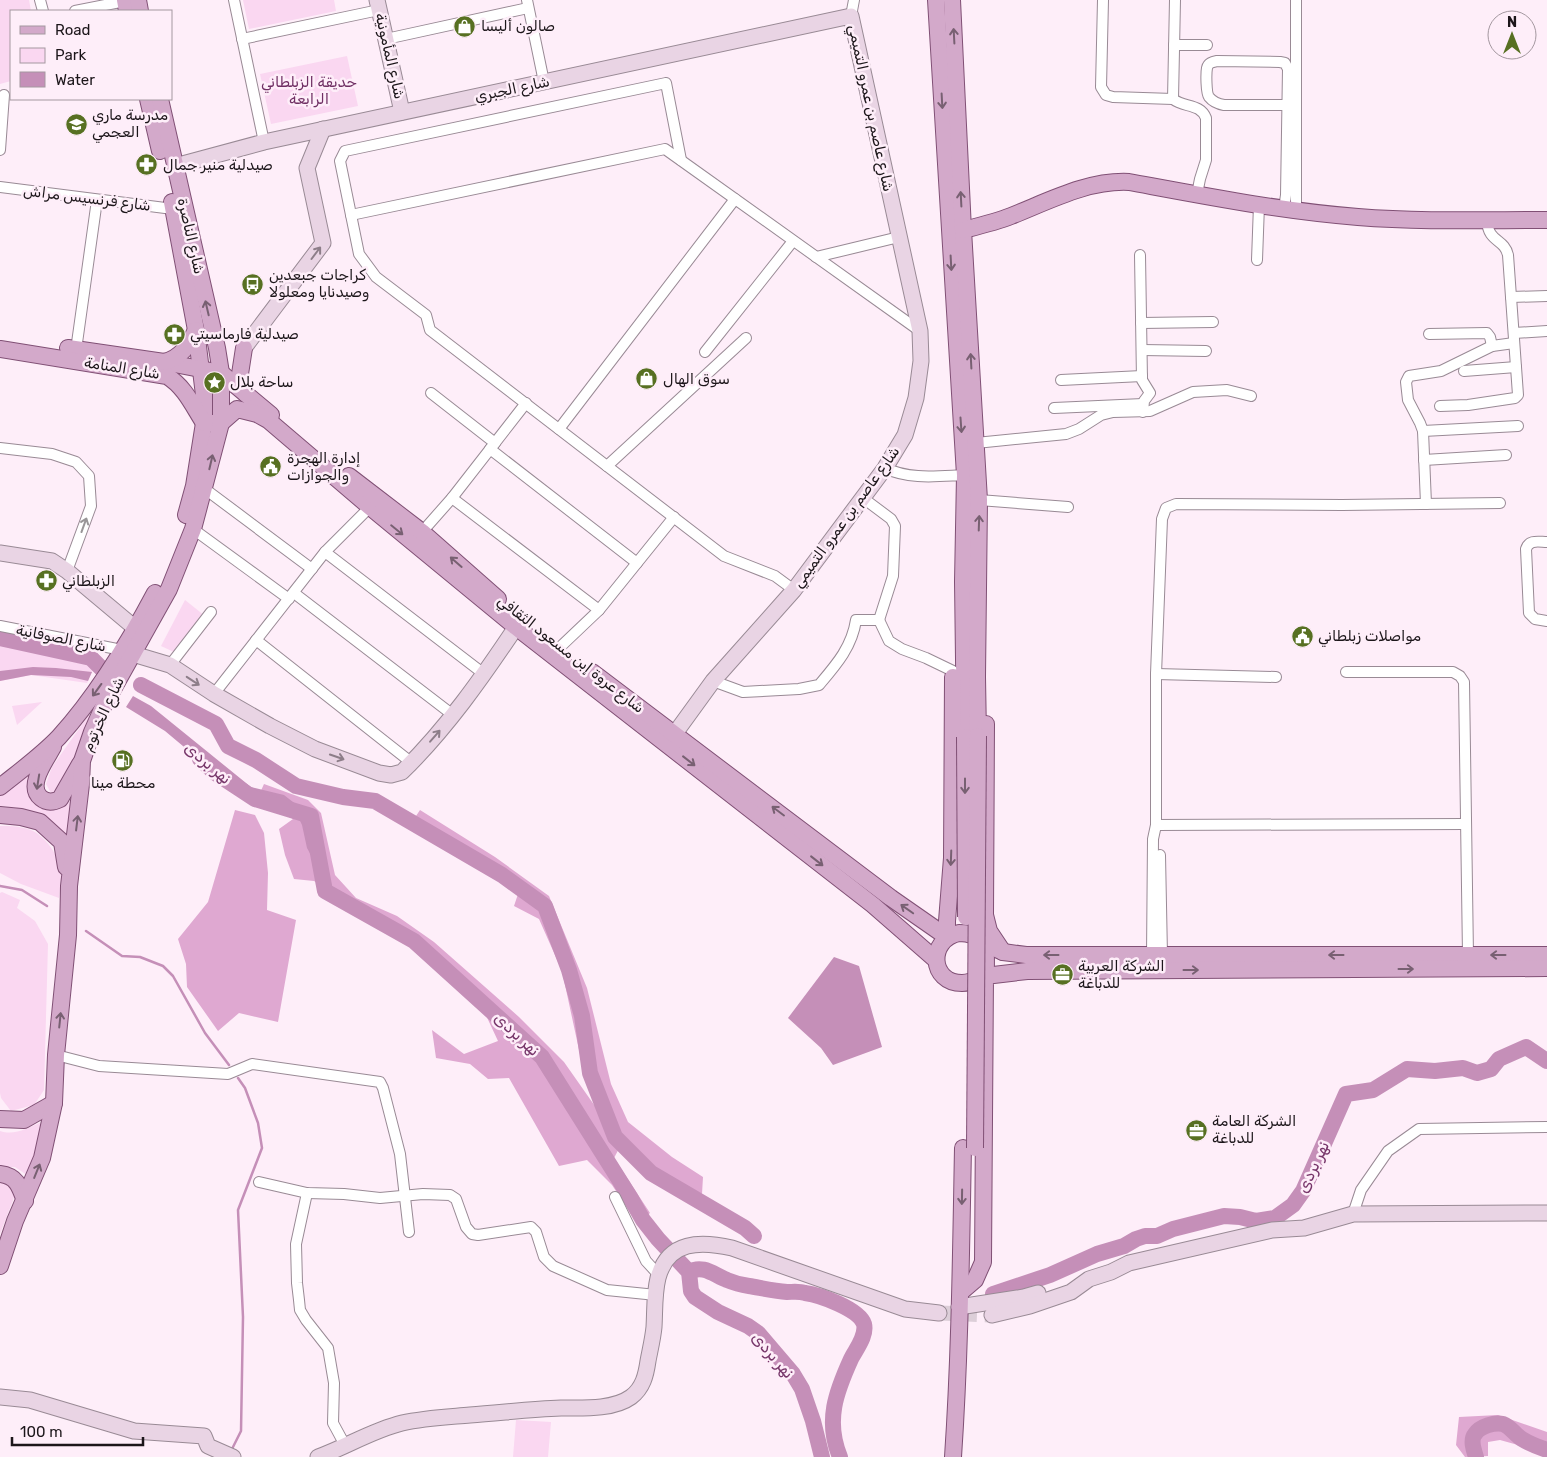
<svg xmlns="http://www.w3.org/2000/svg" width="1547" height="1457" viewBox="0 0 1547 1457" font-family="Rubik,'Noto Sans Arabic',sans-serif">
  <style>
    .green { fill: #fad7f1 }
    .forest { fill: #dfa8d1 }
    .water { fill: #c58fb8 }
    .lines { fill: none; stroke-linecap: round; stroke-linejoin: round }
    .stream { stroke: #c58fb8; stroke-width: 2.5 }
    .river { stroke: #c58fb8; stroke-width: 16 }
    .secondary-tunnel { stroke: #dcced8; stroke-width: 15; stroke-dasharray: 15 8; stroke-linecap: butt }
    .street-casing { stroke: #998a95; stroke-width: 12 }
    .secondary-casing { stroke: #998a95; stroke-width: 17 }
    .primary-casing { stroke: #805075; stroke-width: 18 }
    .street { stroke: #fff; stroke-width: 10 }
    .secondary { stroke: #e9d4e4; stroke-width: 15 }
    .primary { stroke: #d3a9ca; stroke-width: 16 }
    .primary-bridge-casing { stroke: #805075; stroke-width: 18; stroke-linecap: butt }
    .primary-bridge { stroke: #d3a9ca; stroke-width: 16 }
    .oneway { stroke: #786072 }
    .oneway2 { stroke: #8d7e89 }
    .oneway3 { stroke: #999698 }
    .labels { text-anchor: middle; dominant-baseline: central; stroke-width: 5; stroke-linejoin: round; paint-order: stroke }
    .poi-label { font-size: 15px; fill: #1c161a; stroke: #feeef9; text-anchor: start }
    .street-label { font-size: 15px; fill: #1c161a; stroke: #feeef9 }
    .park-label { font-size: 15px; fill: #703064; stroke: #feeef9 }
    .water-label { font-size: 16px; font-style: italic; fill: #77366a; stroke: #feeef9 }
  </style>
  <rect width="100%" height="100%" fill="#feeef9"/>
  <g class="green">
    <path d="M0,0H29L31,11H11V81L0,84Z"/>
    <path d="M243,0H334L336,11L249,29Z"/>
    <path d="M347,56L358,106L271,124L260,74Z"/>
    <path d="M185,600L205,616L176,653L161,646Z"/>
    <path d="M0,641L97,661L87,683L31,675L0,681Z"/>
    <path d="M42,702L17,725L12,706Z"/>
    <path d="M88,716H90L65,784L58,792L51,793L46,784L52,767Z"/>
    <path d="M32,773L47,808H61L73,798L68,847L43,817L26,809L0,806V796Z"/>
    <path d="M0,826C11,826 24,826 35,832C48,840 60,858 61,874C61,882 60,890 59,898L21,884L0,873Z"/>
    <path d="M2,892L20,900L17,908L35,921L48,944L44,1090L34,1105L11,1111L1,1098L0,1093V893Z"/>
    <path d="M42,1122L33,1179L15,1167H0V1131C15,1136 27,1128 42,1122Z"/>
    <path d="M0,1181L10,1184L17,1190L0,1234Z"/>
    <path d="M516,1420L551,1422L548,1457H513Z"/>
  </g>
  <g class="forest">
    <path d="M264,784L308,800L321,813L335,875L356,898L397,916L434,942L519,1017L564,1062L597,1109L584,1073L562,971L539,919L514,906L518,894L496,877L408,828L420,810L495,857L549,896L587,988L611,1084L628,1122L672,1157L703,1177L702,1194L660,1172L623,1141L614,1158L650,1213L637,1223L612,1185L587,1160L559,1166L509,1078L488,1079L470,1064L436,1058L432,1030L464,1054L498,1041L484,1011L457,989L419,951L381,930L335,893L314,881L294,879L285,855L279,829L293,819L259,795Z"/>
    <path d="M235,810L255,815L264,833L268,873L267,910L296,920L278,1022L239,1013L218,1031L187,987L186,964L178,939L208,902Z"/>
    <path d="M1498,1415L1547,1432V1453L1500,1440L1488,1442V1456L1465,1457L1456,1445L1459,1417Z"/>
  </g>
  <g class="water">
    <path d="M0,633L77,651L91,658L0,638Z"/>
    <path d="M33,667L56,668L92,672L88,681L71,677L31,675L0,681V671Z"/>
    <path d="M133,696L151,706L251,787L284,795L311,816L323,877L307,848L302,825L296,812L255,799L214,772L165,731L126,707Z"/>
    <path d="M834,957L859,966L882,1047L833,1065L821,1048L788,1018Z"/>
  </g>
  <g class="lines">
    <g class="stream">
      <path d="M0,886L22,890L47,906"/>
      <path d="M86,931L122,956L140,957L163,966L173,976L205,1033L229,1065"/>
      <path d="M232,1449L241,1431L243,1317L238,1210L262,1148L258,1123L245,1088L238,1078"/>
    </g>
    <g class="river">
      <path d="M0,638L91,658L103,670"/>
      <path d="M141,685L216,724L228,746L256,760L296,786L343,797L375,801L502,875L545,906L569,970L582,1016L590,1073L615,1137L651,1173L745,1228L754,1236"/>
      <path d="M200,759L214,772L255,799L311,816L325,891L414,941L542,1057L630,1197L643,1220L658,1239L689,1272L691,1291L695,1297L718,1312L748,1326L758,1333L793,1374L802,1389L813,1421L822,1457"/>
      <path d="M689,1272C703,1264 714,1275 727,1280C734,1283 742,1285 749,1286C761,1288 774,1291 787,1292C793,1292 799,1291 805,1293C820,1295 859,1309 864,1324C867,1336 856,1349 851,1359C836,1392 825,1421 840,1457"/>
      <path d="M993,1294L1050,1275L1097,1254L1124,1246L1136,1239L1145,1236H1157L1173,1229L1224,1216L1240,1217L1256,1221L1275,1218L1293,1205L1303,1191L1346,1094L1373,1090L1407,1069L1435,1071L1463,1068L1477,1073L1491,1069L1499,1059L1526,1047L1547,1061"/>
      <path d="M1476,1457C1474,1451 1470,1440 1475,1434C1480,1426 1495,1422 1503,1424C1511,1427 1515,1435 1522,1439C1530,1444 1538,1447 1547,1450"/>
    </g>
    <path class="secondary-tunnel" d="M939,1313L992,1315"/>
    <defs>
      <g id="street">
        <path d="M40,0L43,11"/>
        <path d="M234,0L264,142"/>
        <path d="M527,0L544,82"/>
        <path d="M1103,0L1101,87L1106,95L1113,97L1173,99C1184,108 1200,103 1206,118V160L1200,179L1197,194"/>
        <path d="M75,11L125,1"/>
        <path d="M851,16L854,0"/>
        <path d="M242,39L379,10"/>
        <path d="M386,39L528,8"/>
        <path d="M1174,45H1207"/>
        <path d="M1173,99L1175,0"/>
        <path d="M0,150L4,95"/>
        <path d="M681,160L666,83L345,151L340,161L359,254L376,277L426,315L430,330L724,556L775,576L794,590"/>
        <path d="M0,187L173,209"/>
        <path d="M1284,209L1286,195L1288,69L1285,63L1280,62L1217,61C1212,62 1208,63 1207,68C1206,73 1206,93 1209,97C1213,102 1218,104 1224,105H1287"/>
        <path d="M1296,211V0"/>
        <path d="M351,215L665,149L920,331"/>
        <path d="M1140,255L1142,380L1150,393L1144,401L1143,412"/>
        <path d="M816,257L899,237"/>
        <path d="M1257,260L1259,205"/>
        <path d="M1511,297L1547,296"/>
        <path d="M1141,323L1213,322"/>
        <path d="M1514,333L1547,331"/>
        <path d="M1429,334L1487,333L1490,337L1492,346"/>
        <path d="M76,350L97,200"/>
        <path d="M1142,350L1206,351"/>
        <path d="M705,352L793,241"/>
        <path d="M1464,371L1516,367"/>
        <path d="M1061,380L1142,376"/>
        <path d="M431,393L495,443"/>
        <path d="M1440,406L1468,405L1515,398L1518,395L1508,255C1504,238 1488,243 1487,220"/>
        <path d="M1054,408L1143,404"/>
        <path d="M559,429L735,199"/>
        <path d="M1423,431L1518,426"/>
        <path d="M976,443L1066,434L1079,429L1101,415L1113,412L1150,411L1193,392L1227,390L1251,396"/>
        <path d="M0,448L52,454L76,462L89,476L91,506L67,571"/>
        <path d="M490,449L637,563"/>
        <path d="M1424,460L1506,455"/>
        <path d="M607,466L746,338"/>
        <path d="M885,468C910,480 938,476 965,475"/>
        <path d="M205,489L312,569"/>
        <path d="M452,498L599,610"/>
        <path d="M863,498L891,519L895,526L893,576L879,620"/>
        <path d="M979,500L1068,507"/>
        <path d="M1426,504L1423,431L1420,423L1408,400L1406,382L1409,376L1441,371L1492,346L1514,343"/>
        <path d="M193,529L289,599"/>
        <path d="M422,532L452,498L526,403"/>
        <path d="M1547,542C1539,542 1529,539 1526,549L1529,613L1535,619L1547,621"/>
        <path d="M325,552L484,674"/>
        <path d="M294,593L453,715"/>
        <path d="M0,626L122,650"/>
        <path d="M256,640L412,763"/>
        <path d="M559,648L599,610L674,517"/>
        <path d="M170,665L211,612"/>
        <path d="M1346,672H1453L1460,676L1464,682L1468,955"/>
        <path d="M1156,674L1276,677"/>
        <path d="M713,681L743,692L799,689L819,685C836,665 852,647 856,620H879L889,641L902,649L926,658L953,671"/>
        <path d="M214,694L325,552L370,507"/>
        <path d="M1156,825L1465,824"/>
        <path d="M1160,855L1162,955"/>
        <path d="M1152,955L1153,839L1156,825V674L1162,519L1166,508L1176,504L1342,505L1500,503"/>
        <path d="M56,1055L99,1066L228,1074L252,1064L380,1082L383,1088L400,1154L409,1232"/>
        <path d="M259,1182L307,1193L344,1194L380,1198L423,1194L450,1195L456,1199L466,1227L472,1234L478,1235L531,1227L536,1232L544,1257L553,1266L607,1290L656,1295"/>
        <path d="M307,1193L296,1244L297,1283L299,1300L300,1310L306,1320L328,1348L334,1383L333,1423L346,1447"/>
        <path d="M615,1197L646,1261L657,1273L658,1278"/>
        <path d="M1353,1214L1361,1190L1388,1151L1419,1129L1547,1127"/>
      </g>
      <g id="secondary">
        <path d="M377,0L402,112"/>
        <path d="M175,166L264,142L851,16L920,331L921,361L916,398L905,435L885,468L794,590L713,681L668,743"/>
        <path d="M244,348L323,243L307,168L323,129"/>
        <path d="M0,553L52,561L67,571L135,628"/>
        <path d="M133,654L170,665L214,694L270,726L315,749L379,773L391,775L402,772C446,729 482,678 516,627"/>
        <path d="M959,1307L1024,1297L1038,1293"/>
        <path d="M992,1315L1030,1306L1071,1292L1089,1279L1111,1272L1129,1263L1272,1230L1304,1228L1353,1214L1547,1213"/>
        <path d="M0,1397L30,1400L134,1431L204,1436L208,1446L233,1457"/>
        <path d="M318,1457C346,1447 373,1430 402,1423C424,1418 447,1417 470,1415C500,1413 530,1409 561,1408C582,1408 613,1410 631,1397C643,1388 646,1375 648,1361C650,1350 653,1338 654,1327C655,1311 654,1294 658,1278C668,1240 701,1241 732,1248L905,1309L939,1313"/>
      </g>
      <g id="primary">
        <path d="M125,0L127,11"/>
        <path d="M138,0L140,11"/>
        <path d="M936,0L965,475L963,582L965,737"/>
        <path d="M952,0L963,230L979,500L977,677L978,736"/>
        <path d="M148,99L160,151"/>
        <path d="M172,202L196,330L204,395V423L194,486L186,515"/>
        <path d="M963,230C979,226 996,222 1011,216C1049,201 1088,180 1129,182C1205,196 1281,211 1358,217C1420,222 1484,220 1547,220"/>
        <path d="M68,348L164,362L221,373L271,415"/>
        <path d="M244,348L240,374L246,394"/>
        <path d="M0,349L167,376C185,387 193,406 204,423H221L237,409L257,414L268,420L370,507L516,627L873,905L936,960"/>
        <path d="M164,362C181,358 189,345 196,330"/>
        <path d="M349,476L422,532L498,599"/>
        <path d="M592,672L891,898L947,937"/>
        <path d="M986,724L985,915L989,931L1003,952"/>
        <path d="M53,747C46,760 26,786 41,798C47,803 54,802 60,799L80,764"/>
        <path d="M0,787C20,771 42,755 59,737C98,694 128,644 155,593"/>
        <path d="M0,815L21,817L40,822L62,842L66,867"/>
        <path d="M959,933C987,933 988,953 985,976C978,979 970,983 962,983C930,983 927,940 959,933Z"/>
        <path d="M947,937V921L952,858L953,677"/>
        <path d="M981,942L1003,952L1026,955H1547"/>
        <path d="M0,1119L24,1120L54,1103"/>
        <path d="M0,1174C17,1176 20,1187 25,1201"/>
        <path d="M0,1266L15,1221L42,1158L54,1103L56,1055L68,935L69,886L81,784L82,761L92,732L103,707L169,589L193,529L221,423V373L217,348L160,99"/>
        <path d="M961,1292L975,1280L983,1262L985,976L1027,971L1547,968"/>
        <path d="M953,1457C960,1354 961,1251 963,1148"/>
      </g>
    </defs>
    <use href="#street" class="street-casing"/>
    <use href="#secondary" class="secondary-casing"/>
    <use href="#primary" class="primary-casing"/>
    <use href="#street" class="street"/>
    <use href="#secondary" class="secondary"/>
    <use href="#primary" class="primary"/>
    <defs>
      <g id="primary-bridge">
        <path d="M965,737L966,917"/>
        <path d="M975,1148L978,736"/>
      </g>
    </defs>
    <use href="#primary-bridge" class="primary-bridge-casing"/>
    <use href="#primary-bridge" class="primary-bridge"/>
  </g>
  <defs><path id="oneway-shaft" d="M-6 0H5M1.5-3L5.5 0L1.5 3" fill="none" stroke-width="1.6" stroke-linecap="round" stroke-linejoin="round" transform="scale(1.25)"/></defs>
  <g class="oneway">
    <use href="#oneway-shaft" transform="translate(954 36) rotate(-93)"/>
    <use href="#oneway-shaft" transform="translate(942 101) rotate(87)"/>
    <use href="#oneway-shaft" transform="translate(961 199) rotate(-93)"/>
    <use href="#oneway-shaft" transform="translate(951 263) rotate(87)"/>
    <use href="#oneway-shaft" transform="translate(207 308) rotate(-103)"/>
    <use href="#oneway-shaft" transform="translate(971 361) rotate(-93)"/>
    <use href="#oneway-shaft" transform="translate(961 425) rotate(86)"/>
    <use href="#oneway-shaft" transform="translate(211 462) rotate(-77)"/>
    <use href="#oneway-shaft" transform="translate(979 523) rotate(-88)"/>
    <use href="#oneway-shaft" transform="translate(397 530) rotate(39)"/>
    <use href="#oneway-shaft" transform="translate(456 562) rotate(-139)"/>
    <use href="#oneway-shaft" transform="translate(97 690) rotate(126)"/>
    <use href="#oneway-shaft" transform="translate(689 761) rotate(38)"/>
    <use href="#oneway-shaft" transform="translate(38 782) rotate(99)"/>
    <use href="#oneway-shaft" transform="translate(965 786) rotate(90)"/>
    <use href="#oneway-shaft" transform="translate(778 811) rotate(-143)"/>
    <use href="#oneway-shaft" transform="translate(77 823) rotate(-83)"/>
    <use href="#oneway-shaft" transform="translate(951 858) rotate(92)"/>
    <use href="#oneway-shaft" transform="translate(817 861) rotate(38)"/>
    <use href="#oneway-shaft" transform="translate(907 909) rotate(-145)"/>
    <use href="#oneway-shaft" transform="translate(1051 955) rotate(-180)"/>
    <use href="#oneway-shaft" transform="translate(1336 955) rotate(-180)"/>
    <use href="#oneway-shaft" transform="translate(1498 955) rotate(180)"/>
    <use href="#oneway-shaft" transform="translate(1406 969)"/>
    <use href="#oneway-shaft" transform="translate(1191 970)"/>
    <use href="#oneway-shaft" transform="translate(60 1020) rotate(-84)"/>
    <use href="#oneway-shaft" transform="translate(37 1171) rotate(-68)"/>
    <use href="#oneway-shaft" transform="translate(962 1197) rotate(91)"/>
  </g>
  <g class="oneway2">
    <use href="#oneway-shaft" transform="translate(316 253) rotate(-53)"/>
    <use href="#oneway-shaft" transform="translate(193 681) rotate(33)"/>
    <use href="#oneway-shaft" transform="translate(435 736) rotate(-49)"/>
    <use href="#oneway-shaft" transform="translate(337 757) rotate(19)"/>
  </g>
  <use class="oneway3" href="#oneway-shaft" transform="translate(84 525) rotate(-70)"/>
  <defs>
    <symbol id="shop-disc" viewBox="-11 -11 22 22"><circle r="9.5" fill="#577022" stroke="#feeef9"/><path d="M-5-2.5h2.3a2.7 3.5 0 0 1 5.4 0H5L5.5 6h-11ZM-1.5-2.5h3a1.5 2.3 0 0 0-3 0Z" fill="#fff"/></symbol>
    <symbol id="school-disc" viewBox="-11 -11 22 22"><circle r="9.5" fill="#577022" stroke="#feeef9"/><path d="M0-5L7-2L0 1L-7-2ZM-4 1L0 2.5L4 1V4Q0 6-4 4Z" fill="#fff"/></symbol>
    <symbol id="pharmacy-disc" viewBox="-11 -11 22 22"><circle r="9.5" fill="#577022" stroke="#feeef9"/><path d="M-2-6h4v4h4v4h-4v4h-4v-4h-4v-4h4Z" fill="#fff"/></symbol>
    <symbol id="bus-disc" viewBox="-11 -11 22 22"><circle r="9.5" fill="#577022" stroke="#feeef9"/><path d="M-5-6H5V4H4V6H2V4H-2V6H-4V4H-5ZM-3.5-4V0h7V-4ZM-3.5 1.2v1.5H-2V1.2ZM2 1.2v1.5H3.5V1.2Z" fill="#fff"/></symbol>
    <symbol id="sight-disc" viewBox="-11 -11 22 22"><circle r="9.5" fill="#577022" stroke="#feeef9"/><path d="M0-6L1.8-2.2L6-1.7L2.9 1.2L3.7 5.4L0 3.3L-3.7 5.4L-2.9 1.2L-6-1.7L-1.8-2.2Z" fill="#fff"/></symbol>
    <symbol id="civic-disc" viewBox="-11 -11 22 22"><circle r="9.5" fill="#577022" stroke="#feeef9"/><path d="M-.6-6.5H3V-4.5H.6V-3L4-1V1h2V6H-6V1h2V-1L-.6-3ZM-1.2 2.5V6h2.4V2.5Z" fill="#fff"/></symbol>
    <symbol id="fuel-disc" viewBox="-11 -11 22 22"><circle r="9.5" fill="#577022" stroke="#feeef9"/><path d="M-5.5-6h7V0h2V4h1.3V-2.5L3-4.5l.8-.8L6-3V5H2.5V1h-1V6h-7ZM-4.2-4.7v3.2H.2V-4.7Z" fill="#fff"/></symbol>
    <symbol id="office-disc" viewBox="-11 -11 22 22"><circle r="9.5" fill="#577022" stroke="#feeef9"/><path d="M-6-3h4V-5.5h4V-3h4V5H-6ZM-1-4.5V-3h2v-1.5ZM-6 0V1H6V0Z" fill="#fff"/></symbol>
  </defs>
  <g fill-rule="evenodd">
    <use href="#shop-disc" x="452" y="14" width="25" height="25"/>
    <use href="#school-disc" x="64" y="112" width="25" height="25"/>
    <use href="#pharmacy-disc" x="134" y="152" width="25" height="25"/>
    <use href="#bus-disc" x="240" y="272" width="25" height="25"/>
    <use href="#pharmacy-disc" x="162" y="322" width="25" height="25"/>
    <use href="#shop-disc" x="634" y="366" width="25" height="25"/>
    <use href="#sight-disc" x="202" y="370" width="25" height="25"/>
    <use href="#civic-disc" x="258" y="454" width="25" height="25"/>
    <use href="#pharmacy-disc" x="34" y="568" width="25" height="25"/>
    <use href="#civic-disc" x="1290" y="624" width="25" height="25"/>
    <use href="#fuel-disc" x="110" y="748" width="25" height="25"/>
    <use href="#office-disc" x="1050" y="962" width="25" height="25"/>
    <use href="#office-disc" x="1184" y="1118" width="25" height="25"/>
  </g>
  <g class="labels">
    <g class="poi-label">
      <text x="481" y="26">صالون أليسا</text>
      <text x="92" y="115">مدرسة ماري<tspan x="92" dy="17">العجمي</tspan></text>
      <text x="163" y="165">صيدلية منير جمال</text>
      <text x="269" y="275">كراجات جبعدين<tspan x="269" dy="17">وصيدنايا ومعلولا</tspan></text>
      <text x="190" y="334">صيدلية فارماسيتي</text>
      <text x="663" y="379">سوق الهال</text>
      <text x="230" y="382">ساحة بلال</text>
      <text x="287" y="458">إدارة الهجرة<tspan x="287" dy="17">والجوازات</tspan></text>
      <text x="62" y="581">الزبلطاني</text>
      <text x="1318" y="636">مواصلات زبلطاني</text>
      <text x="123" y="783" text-anchor="middle">محطة مينا</text>
      <text x="1078" y="966">الشركة العربية<tspan x="1078" dy="17">للدباغة</tspan></text>
      <text x="1212" y="1121">الشركة العامة<tspan x="1212" dy="17">للدباغة</tspan></text>
    </g>
    <g class="street-label">
      <text transform="translate(390 56) rotate(77)">شارع المأمونية</text>
      <text transform="translate(512 89) rotate(-12)">شارع الجبري</text>
      <text transform="translate(871 108) rotate(78)">شارع عاصم بن عمرو التميمي</text>
      <text transform="translate(87 198) rotate(7)">شارع فرنسيس مراش</text>
      <text transform="translate(191 236) rotate(77)">شارع الناصرة</text>
      <text transform="translate(122 368) rotate(9)">شارع المنامة</text>
      <text transform="translate(846 517) rotate(-54)">شارع عاصم بن عمرو التميمي</text>
      <text transform="translate(61 638) rotate(11)">شارع الصوفانية</text>
      <text transform="translate(571 654) rotate(38)">شارع عروة إبن مسعود الثقافي</text>
      <text transform="translate(103 714) rotate(-65)">شارع الخرتوم</text>
    </g>
    <g class="park-label">
      <text x="309" y="82">حديقة الزبلطاني<tspan x="309" dy="17">الرابعة</tspan></text>
    </g>
    <g class="water-label">
      <text transform="translate(208 763) rotate(40)">نهر بردى</text>
      <text transform="translate(517 1034) rotate(43)">نهر بردى</text>
      <text transform="translate(1313 1167) rotate(-65)">نهر بردى</text>
      <text transform="translate(773 1355) rotate(49)">نهر بردى</text>
    </g>
  </g>
  <rect x="10" y="10" width="162" height="90" fill="#feeef9" stroke="#a498a0"/>
  <rect x="20" y="26" width="25" height="8" fill="#d3a9ca" stroke="#a498a0"/>
  <text x="55" y="35" font-size="15" fill="#1c161a">Road</text>
  <rect x="20" y="48" width="25" height="15" fill="#fad7f1" stroke="#a498a0"/>
  <text x="55" y="60" font-size="15" fill="#1c161a">Park</text>
  <rect x="20" y="72" width="25" height="15" fill="#c58fb8" stroke="#a498a0"/>
  <text x="55" y="85" font-size="15" fill="#1c161a">Water</text>
  <g transform="translate(1512 35)"><circle r="24" fill="#feeef9" stroke="#a498a0"/>
  <path d="M0-4L9 19L0 12L-9 19Z" fill="#577022"/>
  <text y="-8" font-size="14" font-weight="bold" text-anchor="middle" fill="#1c161a">N</text>
  </g>
  <path d="M12 1437v8h131v-8" fill="none" stroke="#1c161a" stroke-width="2.5"/>
  <text x="20" y="1437" font-size="15" fill="#1c161a" stroke="#feeef9" stroke-width="4" paint-order="stroke">100 m</text>
</svg>
